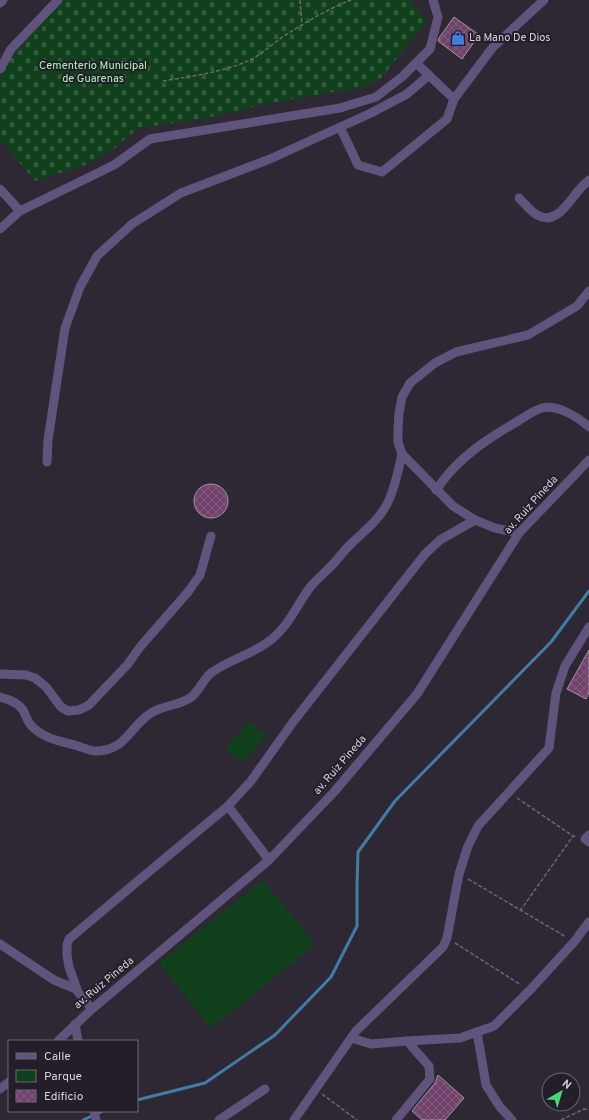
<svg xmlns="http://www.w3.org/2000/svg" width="589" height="1120" viewBox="0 0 589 1120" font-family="Overpass,sans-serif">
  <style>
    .green { fill: #10401c }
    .cemetery { fill: url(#cemetery-stones) }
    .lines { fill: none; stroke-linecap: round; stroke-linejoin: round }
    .stream { stroke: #447ba5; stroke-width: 3 }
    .building { fill: url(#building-cross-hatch); stroke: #a495a1 }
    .path { stroke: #6c6772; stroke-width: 1.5; stroke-dasharray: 4 2; stroke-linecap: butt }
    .street { stroke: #60537c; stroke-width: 9 }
    .labels { text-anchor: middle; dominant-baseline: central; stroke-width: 4; stroke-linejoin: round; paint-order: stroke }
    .poi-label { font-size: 11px; fill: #d5d1d9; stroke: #241e2b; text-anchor: start }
    .park-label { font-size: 11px; fill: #a7f4b2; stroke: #241e2b }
    .street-label { font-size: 11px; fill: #d5d1d9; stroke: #241e2b }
  </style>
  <defs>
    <pattern id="cemetery-stones" width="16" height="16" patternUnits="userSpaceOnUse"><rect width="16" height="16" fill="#10401c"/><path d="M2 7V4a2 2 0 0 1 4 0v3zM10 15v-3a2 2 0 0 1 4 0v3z" fill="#325b3c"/></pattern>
    <pattern id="building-cross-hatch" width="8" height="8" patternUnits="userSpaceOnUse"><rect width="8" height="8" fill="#71426b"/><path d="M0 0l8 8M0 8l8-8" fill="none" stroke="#845c80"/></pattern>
  </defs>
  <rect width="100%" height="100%" fill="#2e2835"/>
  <g class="green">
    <path d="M249,722L266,736L242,763L225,748Z"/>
    <path d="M263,880L315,945L211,1028L159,963Z"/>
  </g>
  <path class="cemetery" d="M62,0H409L427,21L381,78L363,87L264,104L202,119L138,128L115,148L85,165L35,181L0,139V78L11,58Z"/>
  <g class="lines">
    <g class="stream">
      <path d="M137,1100L205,1083L275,1035L331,977L357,926V885L358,852L395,801L551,642L589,591"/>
      <path d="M83,1120L103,1111"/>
    </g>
  </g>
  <g class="building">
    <path d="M454,17L479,35L462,59L438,41L439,38Z"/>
    <circle cx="211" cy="501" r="17"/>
    <path d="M589,650V693L586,699L567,689Z"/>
    <path d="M438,1075L464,1098L445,1120H422L412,1111L435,1083Z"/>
  </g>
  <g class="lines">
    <g class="path">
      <path d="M300,0L302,26"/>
      <path d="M163,81C193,76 225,72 252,59C264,53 273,43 284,36C306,22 328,9 351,0"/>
      <path d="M517,798L573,836L577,837"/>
      <path d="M468,879L566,937"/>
      <path d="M520,911L573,836"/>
      <path d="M455,943L521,985"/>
      <path d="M322,1094L357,1120"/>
      <path d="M561,1120L584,1109L589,1110"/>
    </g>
    <g class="street">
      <path d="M0,3L3,0"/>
      <path d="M416,63L454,99"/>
      <path d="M0,69L11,49L58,0"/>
      <path d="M340,127L358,165L382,172L447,119L454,99L493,47L544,0"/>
      <path d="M0,189L20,211"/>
      <path d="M519,198C525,204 530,211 537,215C555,226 568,203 578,191C581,187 585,184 589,180"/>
      <path d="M0,229L20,211L114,165L150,139L340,108L376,97L403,76L430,49L438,17L433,0"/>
      <path d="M47,462L48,440L65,328L80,287L97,256L132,224L181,193L270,159L371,113L407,94L429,75"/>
      <path d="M436,490C441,483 446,476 452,470C470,450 494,435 518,421C525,417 534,410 542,408C557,404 578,417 589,427"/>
      <path d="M519,533L495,528L475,520L453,506L402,454L398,442V430L399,413L402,397L410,383L435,363L456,352L528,335L577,306L589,291"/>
      <path d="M0,674L26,675L35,678L46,687L61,707L68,711L79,710L89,705L128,664L140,647L188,592L200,575L211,536"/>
      <path d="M0,697C8,699 18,702 23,710C25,714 27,720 30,724C42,739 61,741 78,746C84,748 90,751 96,751C127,750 128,728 151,713C163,705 178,706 190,698C199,692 203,679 211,673C230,659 254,654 272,639C291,623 297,604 311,586C318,578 326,572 333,564C339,558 344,550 351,544C364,531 379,520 387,504C395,489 398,471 402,454"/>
      <path d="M228,806L269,860"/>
      <path d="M589,835L585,839L589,842"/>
      <path d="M0,944L54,980L76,989"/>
      <path d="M92,1009L78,992L69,967L67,955V945L69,939L139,880L228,806L251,781L293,722L425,554L440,540L475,520"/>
      <path d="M75,1024L78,1041"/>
      <path d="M477,1032L486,1085L500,1107L512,1120"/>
      <path d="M351,1038L371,1044L407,1041L429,1066L430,1079L396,1120"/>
      <path d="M58,1041L92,1009L269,860L334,792L417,694L519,533L589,460"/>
      <path d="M407,1041L460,1038L494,1026L530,990L574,942L589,922"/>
      <path d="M0,1089L9,1082"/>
      <path d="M94,1111L96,1120"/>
      <path d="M219,1120L265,1089"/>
      <path d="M294,1120L356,1031L443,947L447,938L459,874L468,846L478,826L549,748L556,693L565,666L589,627"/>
    </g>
  </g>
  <defs>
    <symbol id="shop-bare" viewBox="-9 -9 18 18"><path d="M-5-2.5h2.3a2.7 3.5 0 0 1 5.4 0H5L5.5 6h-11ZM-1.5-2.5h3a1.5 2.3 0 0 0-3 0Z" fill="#3f7fe0" stroke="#241e2b" stroke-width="2.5" paint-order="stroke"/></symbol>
  </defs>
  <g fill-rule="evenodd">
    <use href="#shop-bare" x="448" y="28" width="20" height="20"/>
  </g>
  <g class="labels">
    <g class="poi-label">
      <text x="469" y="38">La Mano De Dios</text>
    </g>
    <g class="park-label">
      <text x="93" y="66">Cementerio Municipal<tspan x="93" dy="13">de Guarenas</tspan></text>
    </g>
    <g class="street-label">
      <text transform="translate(531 505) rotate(-48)">av. Ruiz Pineda</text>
      <text transform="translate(340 765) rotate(-49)">av. Ruiz Pineda</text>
      <text transform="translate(104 983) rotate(-40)">av. Ruiz Pineda</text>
    </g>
  </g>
  <rect x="8" y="1040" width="130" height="72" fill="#241e2b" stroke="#6b6671"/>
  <rect x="16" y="1053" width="20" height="6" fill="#60537c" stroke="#6b6671"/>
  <text x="44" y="1060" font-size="12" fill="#d5d1d9">Calle</text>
  <rect x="16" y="1070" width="20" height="12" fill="#10401c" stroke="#6b6671"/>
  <text x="44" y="1080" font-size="12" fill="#d5d1d9">Parque</text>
  <rect x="16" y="1090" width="20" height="12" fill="url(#building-cross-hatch)" stroke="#6b6671"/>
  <text x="44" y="1100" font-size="12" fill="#d5d1d9">Edificio</text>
  <g transform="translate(561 1092) rotate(38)"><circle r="19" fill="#241e2b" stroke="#6b6671"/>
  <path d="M0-3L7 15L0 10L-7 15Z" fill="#4bd677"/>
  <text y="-6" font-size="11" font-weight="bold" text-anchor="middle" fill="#d5d1d9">N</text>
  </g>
</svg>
